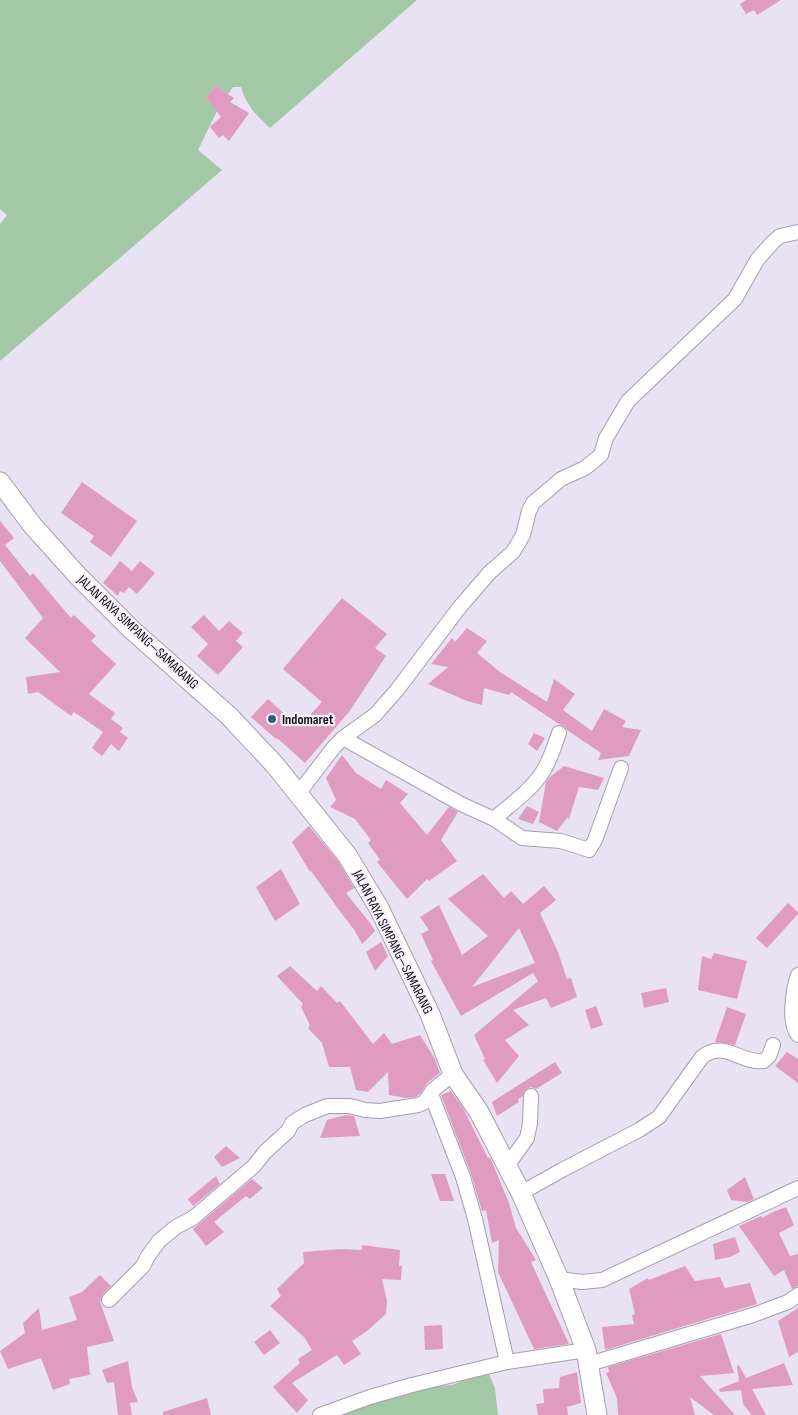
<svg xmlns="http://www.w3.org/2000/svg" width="798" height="1415" viewBox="0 0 798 1415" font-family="'Sofia Sans Condensed',sans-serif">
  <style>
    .green { fill: #a2c8a5 }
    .building { fill: #e09cc0; fill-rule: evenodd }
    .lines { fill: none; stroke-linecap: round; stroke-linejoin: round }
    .street-casing { stroke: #a49daf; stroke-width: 16 }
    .secondary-casing { stroke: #a49daf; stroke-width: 21 }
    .street { stroke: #fff; stroke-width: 14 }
    .secondary { stroke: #fff; stroke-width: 19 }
    .poi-dot { fill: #27647b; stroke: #f6f0ff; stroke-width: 2 }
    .labels { text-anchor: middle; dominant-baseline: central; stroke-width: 4.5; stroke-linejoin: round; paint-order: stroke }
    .street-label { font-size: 14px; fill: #121016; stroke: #f6f0ff }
    .poi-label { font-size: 14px; font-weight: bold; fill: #121016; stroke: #f6f0ff; text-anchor: start }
  </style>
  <rect width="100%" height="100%" fill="#e9e2f4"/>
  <g class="green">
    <path d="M0,0H417L270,128C256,115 246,105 241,87H233L228,94L216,86L206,97L217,111L198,150L222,170L0,361V224L7,215L0,209Z"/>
    <path d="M488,1372L495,1388L498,1415H336L419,1388L452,1385Z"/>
  </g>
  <g class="building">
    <path d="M746,0H781L757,15L754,10L746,14L740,4Z"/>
    <path d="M216,86L234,98L230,102L249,113L229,141L223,135L219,138L210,127L221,117L206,97Z"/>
    <path d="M82,482L137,521L111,557L90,542L94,536L61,513Z"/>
    <path d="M0,521L14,538L5,545L30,576L33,573L71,618L74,615L96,636L91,641L116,664L89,694L115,713L111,719L123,728L120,732L128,738L119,751L111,744L102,756L92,748L103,732L74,712L71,716L38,692L28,694L26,677L60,672L25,638L43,618L0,561Z"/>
    <path d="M120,561L132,571L140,561L155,573L137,594L129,587L124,593L120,591L118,596L103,583Z"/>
    <path d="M342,598L387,634L375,648L386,656L349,712L305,763L277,738L276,739L251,717L268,699L299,727L322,702L283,669Z"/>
    <path d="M204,615L219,631L229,621L243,633L236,641L243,647L218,675L197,656L208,644L191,627Z"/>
    <path d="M467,628L487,641L477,653L500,672L547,702L554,679L575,694L563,710L592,731L604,709L626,721L622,727L641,730L629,756L598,760L601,753L567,730L565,727L559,724L511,692L509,695L484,688L482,705L467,701L428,684L448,667L431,664L452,638L455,642Z"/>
    <path d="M534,733L545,738L537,751L528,744Z"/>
    <path d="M342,755L356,773L381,789L386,780L408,794L400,803L427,835L449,807L458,812L441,840L457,861L429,881L427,879L407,899L377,862L380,860L368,843L371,840L355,819L330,807L336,800L326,778Z"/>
    <path d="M564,766L604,778L598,790L579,787L569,819L567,818L557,831L539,822L546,782L550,777Z"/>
    <path d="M527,806L539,812L533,824L518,819Z"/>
    <path d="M309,826L338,861L354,888L346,893L370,923L375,931L362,944L355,931L339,910L311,871L310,872L292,842Z"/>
    <path d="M281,869L300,904L275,921L256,887Z"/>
    <path d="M483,874L504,898L511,891L523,904L544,886L556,900L540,913L558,952L567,979L571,978L577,997L551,1008L546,998L513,1010L529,1025L505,1040L519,1056L497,1083L483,1060L485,1059L474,1035L538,981L533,973L461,1016L431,961L433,960L421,934L429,930L420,917L439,905L462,955L488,936L448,899ZM519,928L535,963L472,987Z"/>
    <path d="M788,903L798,912V914L767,948L756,938Z"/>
    <path d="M381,942L388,956L375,971L366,952Z"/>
    <path d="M714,953L747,961L737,999L698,990L702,956L711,959Z"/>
    <path d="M290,966L317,991L321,986L337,1003L340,1001L373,1044L384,1033L392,1044L420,1035L435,1059L440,1073L427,1083L421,1093L416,1097L406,1098L389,1095L388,1072L368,1092L356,1090L350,1067H329L322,1043L308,1028L310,1025L301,1007L303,1004L277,976Z"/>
    <path d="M666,988L669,1002L644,1008L641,993Z"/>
    <path d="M596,1006L603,1025L591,1029L585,1010Z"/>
    <path d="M727,1007L746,1014L735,1045L715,1042Z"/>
    <path d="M787,1052L798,1059V1083L775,1066Z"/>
    <path d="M555,1062L562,1073L536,1089L531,1087L527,1089L522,1097L518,1099L519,1102L497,1116L492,1102Z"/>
    <path d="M451,1091L463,1108L488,1158L490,1157L509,1203L516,1228L536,1260L531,1262L569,1344L534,1349L498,1272L499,1240L492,1243L486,1210L482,1211L471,1174L441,1095Z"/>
    <path d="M346,1115L354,1116L360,1136L320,1138L327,1120Z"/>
    <path d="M226,1146L240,1158L222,1167L214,1157Z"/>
    <path d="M431,1174H445L454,1201H440Z"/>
    <path d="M216,1176L220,1184L193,1206L188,1199Z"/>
    <path d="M745,1177L754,1199L747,1202L731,1200L727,1190Z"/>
    <path d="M252,1179L263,1188L250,1199L246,1196L214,1222L224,1232L206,1246L193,1229Z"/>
    <path d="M786,1207L794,1225L779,1233L790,1256L798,1254V1286L792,1289L784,1270L774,1276L739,1226L761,1216L762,1218L773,1212Z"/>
    <path d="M735,1237L740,1252L730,1257L715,1260L713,1244Z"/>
    <path d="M362,1245L400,1250L399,1266H402L401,1280L382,1279L387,1301L386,1314L367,1331L352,1341L361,1354L344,1365L337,1355L292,1383L308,1400L297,1413L273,1387L300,1363L298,1359L312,1350L304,1337L270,1306L281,1296L277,1289L304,1263L303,1252L340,1249L362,1250Z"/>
    <path d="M685,1266L695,1281L720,1277L725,1288L750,1283L757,1304L605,1350L602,1327L634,1324L632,1315L635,1314L629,1289L648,1278L649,1280Z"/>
    <path d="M100,1275L111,1286L103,1294L100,1302L114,1341L87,1347L90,1375L69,1379L70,1384L53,1390L41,1358L8,1369L0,1351L25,1333L23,1323L39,1308L42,1330L77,1320L69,1297L82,1292Z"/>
    <path d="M798,1308V1352L789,1357L778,1321Z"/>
    <path d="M442,1325L443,1349L425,1350L424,1326Z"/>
    <path d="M270,1330L280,1343L264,1355L254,1342Z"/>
    <path d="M721,1334L734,1373L700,1376L735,1415H714L690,1397L695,1415H618L617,1398L606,1373L609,1372L608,1367Z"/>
    <path d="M128,1361L132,1387L138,1402L130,1403L132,1415H118L114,1382L107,1383L102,1370Z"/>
    <path d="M784,1363L793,1385L752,1389L766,1415H752L743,1404L741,1390L720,1392L719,1389L739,1381L737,1366L739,1365L746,1378Z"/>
    <path d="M577,1372L581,1403L567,1407L568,1415H538L536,1404L544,1403L543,1389L559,1388L560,1377Z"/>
    <path d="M207,1398L211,1415H163V1412Z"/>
  </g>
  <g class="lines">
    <defs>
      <g id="street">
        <path d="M343,738L461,804L494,819C510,805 530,791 542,773C550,761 554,747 559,733"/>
        <path d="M298,794L334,747L343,738L375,715L397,690L459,608L490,572L513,552L523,535L529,511L533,503L561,479L585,468L601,455L606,438L628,401L735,299L757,260L773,242L780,236L798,232"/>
        <path d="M494,819L522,838L561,841L589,850L595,840L621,768"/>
        <path d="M798,975C793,989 788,1023 798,1035"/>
        <path d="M431,1094L463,1177L475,1219L507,1362"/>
        <path d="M507,1166L527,1138L530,1123L531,1096"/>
        <path d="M521,1193L562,1170L639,1130L659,1117L702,1057C725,1039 740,1064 764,1061L769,1056L773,1045"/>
        <path d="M559,1279L582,1282L602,1280L798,1188"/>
        <path d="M109,1300L143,1266L148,1256L159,1241L176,1227L193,1218L254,1166L265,1152L288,1131L292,1123L305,1115L327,1106H350L365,1110L380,1111L418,1105L425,1102L433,1090L453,1074"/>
        <path d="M589,1364L753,1315L788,1302L798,1295"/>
        <path d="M320,1415L370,1397L412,1385L507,1362L586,1350"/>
      </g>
      <path id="secondary" d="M0,482L33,526L78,576L132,630L229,716L275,765L347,855L379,908L430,1014L453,1074L479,1112L521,1193L559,1279L586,1350L597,1415"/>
    </defs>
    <use href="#street" class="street-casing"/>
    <use href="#secondary" class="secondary-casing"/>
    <use href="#street" class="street"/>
    <use href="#secondary" class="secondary"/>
  </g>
  <circle class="poi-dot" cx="272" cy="719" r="5"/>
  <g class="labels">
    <g class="street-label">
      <text transform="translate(138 632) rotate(43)">JALAN RAYA SIMPANG—SAMARANG</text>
      <text transform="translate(393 942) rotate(63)">JALAN RAYA SIMPANG—SAMARANG</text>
    </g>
    <g class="poi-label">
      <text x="282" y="719">Indomaret</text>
    </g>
  </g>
</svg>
